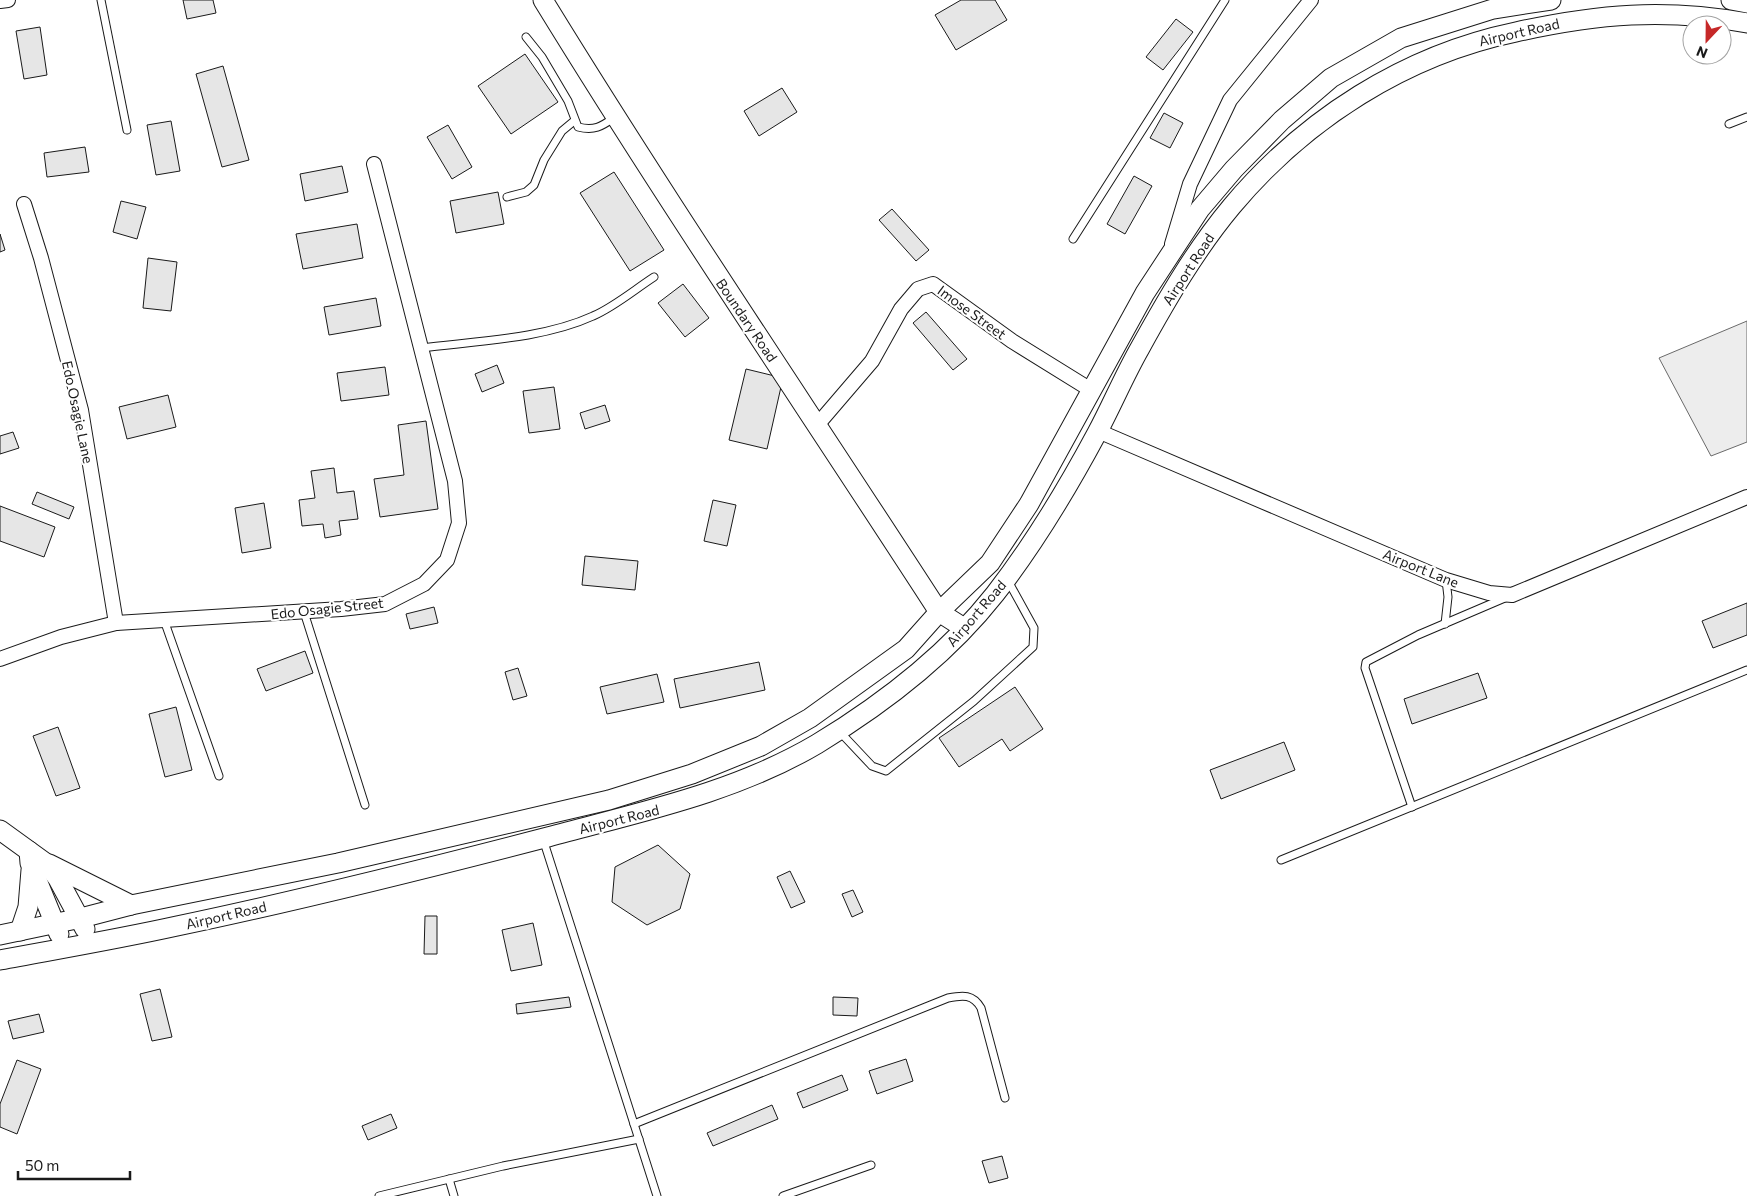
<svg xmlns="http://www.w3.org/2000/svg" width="1747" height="1196" viewBox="0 0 1747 1196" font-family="Commissioner,sans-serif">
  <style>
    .built { fill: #ededed; stroke: #6a6a6a }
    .building { fill: #e6e6e6; stroke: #1a1a1a }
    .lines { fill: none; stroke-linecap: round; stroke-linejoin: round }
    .lane-casing { stroke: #1a1a1a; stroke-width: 9 }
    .street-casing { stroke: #1a1a1a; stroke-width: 16 }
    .secondary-casing { stroke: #1a1a1a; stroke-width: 21 }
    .lane { stroke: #fff; stroke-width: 7 }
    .street { stroke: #fff; stroke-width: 14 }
    .secondary { stroke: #fff; stroke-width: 19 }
    .labels { text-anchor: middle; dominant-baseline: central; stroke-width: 4; stroke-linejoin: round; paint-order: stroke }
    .street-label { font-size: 14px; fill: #1a1a1a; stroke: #fff }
  </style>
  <rect width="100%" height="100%" fill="#fff"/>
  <path class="built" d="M1747,321V442L1711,456L1659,358Z"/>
  <g class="building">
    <path d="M183,0H213L216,13L187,19Z"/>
    <path d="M961,0H995L1007,20L956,50L935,15Z"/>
    <path d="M1176,19L1193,32L1163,70L1146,57Z"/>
    <path d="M40,27L47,75L24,79L16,31Z"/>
    <path d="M525,54L558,102L511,134L478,86Z"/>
    <path d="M223,66L249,160L222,167L196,74Z"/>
    <path d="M782,88L797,112L759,136L744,111Z"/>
    <path d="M1164,113L1183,123L1170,148L1150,138Z"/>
    <path d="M171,121L180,171L156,175L147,125Z"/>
    <path d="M448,125L472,167L452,179L427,137Z"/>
    <path d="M85,147L89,172L47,177L44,153Z"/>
    <path d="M342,166L348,192L305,201L300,174Z"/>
    <path d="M614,172L664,250L630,271L580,193Z"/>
    <path d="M1134,176L1152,186L1125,234L1107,224Z"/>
    <path d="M498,192L504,224L456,233L450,201Z"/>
    <path d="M121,201L146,207L137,239L113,232Z"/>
    <path d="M892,209L929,250L916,261L879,220Z"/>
    <path d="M357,224L363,258L303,269L296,234Z"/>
    <path d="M0,234L5,250L0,252Z"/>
    <path d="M148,258L177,262L171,311L143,308Z"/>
    <path d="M683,284L709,318L685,337L658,303Z"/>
    <path d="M376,298L381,326L329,335L324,307Z"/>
    <path d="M926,312L967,359L953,370L913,323Z"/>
    <path d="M497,365L504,383L482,392L475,374Z"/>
    <path d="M385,367L389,395L341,401L337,373Z"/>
    <path d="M746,369L783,378L767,449L729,440Z"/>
    <path d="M554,387L560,429L529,433L523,391Z"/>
    <path d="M168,395L176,427L127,439L119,407Z"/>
    <path d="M605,405L610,421L585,429L580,413Z"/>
    <path d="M426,421L438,509L380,517L374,479L404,475L398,425Z"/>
    <path d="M13,432L19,448L0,454V436Z"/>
    <path d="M334,468L337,493L354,491L358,519L339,521L341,535L325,538L323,524L302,526L299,500L315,498L311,471Z"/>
    <path d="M37,492L74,507L69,519L32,504Z"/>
    <path d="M713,500L736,505L727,546L704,541Z"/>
    <path d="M264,503L271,548L242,553L235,508Z"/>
    <path d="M0,506L55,527L44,557L0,541Z"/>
    <path d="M585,556L638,561L635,590L582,585Z"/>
    <path d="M1747,603V635L1713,648L1702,621Z"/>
    <path d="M434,607L438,623L410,629L406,614Z"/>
    <path d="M305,651L313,673L266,691L257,669Z"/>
    <path d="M759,662L765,690L680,708L674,679Z"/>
    <path d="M518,668L527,696L513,700L505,672Z"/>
    <path d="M1478,673L1487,698L1412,724L1404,699Z"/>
    <path d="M657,674L664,702L607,714L600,687Z"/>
    <path d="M1015,687L1043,729L1010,751L1002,739L959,767L939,738Z"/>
    <path d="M176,707L192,770L165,777L149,714Z"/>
    <path d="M58,727L80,788L56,796L33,736Z"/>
    <path d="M1284,742L1295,770L1221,799L1210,770Z"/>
    <path d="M658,845L690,874L680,909L647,925L612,902L615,867Z"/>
    <path d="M790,871L805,902L791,908L777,877Z"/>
    <path d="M853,890L863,912L852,917L842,894Z"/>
    <path d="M425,916H437V954H424Z"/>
    <path d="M533,923L542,965L511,971L502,930Z"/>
    <path d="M160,989L172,1037L152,1041L140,994Z"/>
    <path d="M569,997L571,1007L517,1014L516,1004Z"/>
    <path d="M833,997L858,998L857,1016L833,1015Z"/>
    <path d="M39,1014L44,1032L13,1039L8,1021Z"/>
    <path d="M906,1059L913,1081L877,1094L869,1071Z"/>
    <path d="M17,1060L41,1069L17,1134L0,1127V1104Z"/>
    <path d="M842,1075L848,1090L803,1108L797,1093Z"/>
    <path d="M772,1105L778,1119L713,1146L707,1133Z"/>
    <path d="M391,1114L397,1128L368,1140L362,1126Z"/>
    <path d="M1002,1156L1008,1178L989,1183L982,1161Z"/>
  </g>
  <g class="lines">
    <defs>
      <g id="lane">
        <path d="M101,0L127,130"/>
        <path d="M526,37L542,57L568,101L578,127C594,131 601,127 615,117"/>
        <path d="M1729,124L1747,117"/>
        <path d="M507,197L526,192L534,185L544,160L562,131L574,121"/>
        <path d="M1073,239L1225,0"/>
        <path d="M421,348C476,341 543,339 593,316C614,307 634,290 654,277"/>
        <path d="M304,612L365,805"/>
        <path d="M164,620L219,776"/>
        <path d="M1445,624L1448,597L1446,580"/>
        <path d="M840,732L872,766L886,771L974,701L1033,647L1034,628L1007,579"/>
        <path d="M1412,807L1365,668L1366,662L1418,635L1507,597"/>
        <path d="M543,839L657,1196"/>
        <path d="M1281,860L1747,670"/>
        <path d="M634,1124L948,998C963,995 973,994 981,1008L1005,1098"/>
        <path d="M449,1179L454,1196"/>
        <path d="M379,1196L503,1166L639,1139"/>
        <path d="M783,1196L871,1165"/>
      </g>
      <g id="street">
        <path d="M0,1L8,0"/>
        <path d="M24,204L41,258L81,410L116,623"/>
        <path d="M1172,244L1190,184L1230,100L1311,0"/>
        <path d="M818,424L872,361L901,309L918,289L933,284L1012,341L1091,390"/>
        <path d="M1098,431L1446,580L1489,593L1512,595L1747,497"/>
        <path d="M0,659L61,637L116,623L341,609L385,604L424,584L447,560L459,523L455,481L374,164"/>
      </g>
      <g id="secondary">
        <path d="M543,0C670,207 807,408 939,612L964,628"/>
        <path d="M1731,0L1747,3"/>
        <path d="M0,830L47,864L58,879L85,929"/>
        <path d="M29,851L30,863L59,934"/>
        <path d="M49,864L131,905"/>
        <path d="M20,931L28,907L31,870"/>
        <path d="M0,935L81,918L131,905L338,863L609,800L692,774L761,746L810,718L906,649L939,612L990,563L1029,504L1145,293L1200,209L1234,169L1282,120L1331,78L1401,38L1493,9L1551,0"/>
        <path d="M0,960C59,949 118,939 177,926C301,900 425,869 548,837C640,812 734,793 817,744C883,704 947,655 995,594C1034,544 1067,489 1097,433C1112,405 1124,376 1140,348C1167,299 1196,249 1232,206C1305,119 1405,55 1516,32C1597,14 1665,8 1747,23"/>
      </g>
    </defs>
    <use href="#lane" class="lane-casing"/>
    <use href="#street" class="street-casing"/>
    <use href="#secondary" class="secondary-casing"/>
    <use href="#lane" class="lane"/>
    <use href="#street" class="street"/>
    <use href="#secondary" class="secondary"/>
  </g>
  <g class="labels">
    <g class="street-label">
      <text transform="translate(1519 32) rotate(-13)">Airport Road</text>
      <text transform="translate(1188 269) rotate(-57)">Airport Road</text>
      <text transform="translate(972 312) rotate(36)">Imose Street</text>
      <text transform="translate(747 320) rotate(56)">Boundary Road</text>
      <text transform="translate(78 412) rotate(78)">Edo Osagie Lane</text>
      <text transform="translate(1421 568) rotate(22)">Airport Lane</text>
      <text transform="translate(327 608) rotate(-6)">Edo Osagie Street</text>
      <text transform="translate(976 613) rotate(-49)">Airport Road</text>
      <text transform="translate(619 819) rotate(-14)">Airport Road</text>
      <text transform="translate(226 915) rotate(-13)">Airport Road</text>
    </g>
  </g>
  <g transform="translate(1707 40) rotate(202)"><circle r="24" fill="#ffffff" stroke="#a3a3a3"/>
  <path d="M0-4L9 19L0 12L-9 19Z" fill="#c62828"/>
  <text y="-8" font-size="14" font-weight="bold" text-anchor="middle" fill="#1a1a1a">N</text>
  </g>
  <path d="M18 1171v8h112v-8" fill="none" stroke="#1a1a1a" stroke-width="2.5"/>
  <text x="25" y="1171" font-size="15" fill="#1a1a1a" stroke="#ffffff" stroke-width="4" paint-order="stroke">50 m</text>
</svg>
